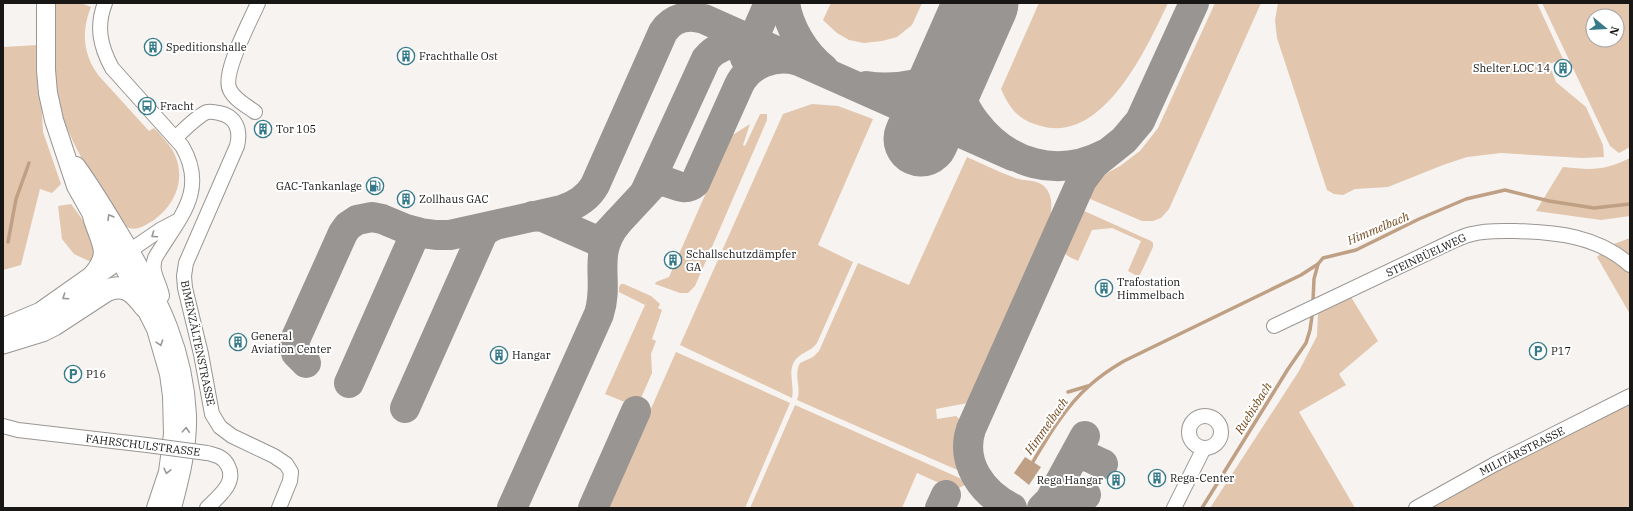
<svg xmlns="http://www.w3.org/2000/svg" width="1633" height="511" viewBox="0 0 1633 511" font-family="'IBM Plex Serif',serif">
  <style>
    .green { fill: #e2c6ad; fill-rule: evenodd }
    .water { fill: #bfa084 }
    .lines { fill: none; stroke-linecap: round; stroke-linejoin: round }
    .stream { stroke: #bfa084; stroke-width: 3.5 }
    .taxiway { stroke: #989592; stroke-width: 30 }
    .runway { stroke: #989592; stroke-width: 75 }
    .minor-casing { stroke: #999693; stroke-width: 16 }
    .major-casing { stroke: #999693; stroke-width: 20 }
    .highway-casing { stroke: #999693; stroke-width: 23 }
    .minor { stroke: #fff; stroke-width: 14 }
    .major { stroke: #fff; stroke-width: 18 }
    .highway { stroke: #fff; stroke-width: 21 }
    .minor-bridge-casing { stroke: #999693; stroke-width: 16; stroke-linecap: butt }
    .minor-bridge { stroke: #fff; stroke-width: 14 }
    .oneway { stroke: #979796 }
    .labels { text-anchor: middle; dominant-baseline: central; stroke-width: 4; stroke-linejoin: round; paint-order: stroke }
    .poi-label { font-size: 11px; fill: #181716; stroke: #fff; text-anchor: start }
    .street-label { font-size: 11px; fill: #181716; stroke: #fff }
    .water-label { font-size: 12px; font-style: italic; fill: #744a1c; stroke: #fff }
  </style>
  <rect width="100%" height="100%" fill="#f7f3f0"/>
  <g class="green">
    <path d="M53,3H75L76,4L81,3L91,7C81,31 83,55 99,76L149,131L154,128C161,135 168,143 173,151C187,177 176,204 154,220C146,225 137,231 129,228C117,224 105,201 99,190C87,167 73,145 64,120C50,83 54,41 53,3Z"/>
    <path d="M831,3H922L912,25L897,37L882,41L864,43L849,40L837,33L823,20Z"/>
    <path d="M1039,3H1168C1147,48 1103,144 1041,126C1018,120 1010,109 1001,89Z"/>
    <path d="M1215,3H1261L1169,209L1161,218L1153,221H1142L1088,198L1087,194L1096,179L1120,166L1140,151L1158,128Z"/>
    <path d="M1278,3H1537L1563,59L1549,64L1556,82L1586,107L1603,145L1604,157L1582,158L1501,153L1467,157L1443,165L1388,187L1355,189L1343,195L1334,194L1327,190L1277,38L1275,20Z"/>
    <path d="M1542,3H1630V147L1619,153L1610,146ZM1593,16H1617V40H1593Z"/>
    <path d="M38,45L43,132L61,184L52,193L40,189L21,265L3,270V47Z"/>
    <path d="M812,104L838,106L873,119L818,245L853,262L817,343C811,351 803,352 797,358C786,369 795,385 792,398L680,345L783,114Z"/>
    <path d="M760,114H767V120L695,286L688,293H680L655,284L656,282L669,277L731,136L750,124L743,145L745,146Z"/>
    <path d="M967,157C983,164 999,172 1015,178C1023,181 1032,180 1039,183C1062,194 1047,231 1041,248L973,402L936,409L937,419L956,416L963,422C956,439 958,455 962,472L797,400C802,387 793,376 800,363L813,357L819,351L858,263L909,285Z"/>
    <path d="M1630,158V216L1601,220L1536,211L1563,167C1591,170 1604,171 1630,158Z"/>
    <path d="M71,204L82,219L98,252L91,262L74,254L62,239L58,206Z"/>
    <path d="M1082,210L1151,241L1153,243V247L1139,277L1128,271L1141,241L1112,228L1092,230L1078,261C1071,257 1063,256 1063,247L1079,212Z"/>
    <path d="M1630,238V314L1597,257L1611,245Z"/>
    <path d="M621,284H624L651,296L660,304L658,308L662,310L652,339L656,341L651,354L652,373L637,407L605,394L645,305L619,292V287Z"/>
    <path d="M1351,297L1378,341L1339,374L1346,385L1299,412L1355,508H1210L1299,371L1317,336L1318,312Z"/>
    <path d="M676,352L790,403L745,508H607Z"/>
    <path d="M1630,399V508H1427Z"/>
    <path d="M795,405L964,480L965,485L955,490L917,473L902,508H750Z"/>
  </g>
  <path class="water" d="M1025,457L1041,467L1029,485L1014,473Z"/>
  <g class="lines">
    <g class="stream">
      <path d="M8,242L16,199L29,163"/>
      <path d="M1313,301L1314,279L1318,264"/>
      <path d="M1068,392L1088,386"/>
      <path d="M1031,465C1047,438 1065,407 1089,386C1100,376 1112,368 1124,361L1301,275L1318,264L1323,258L1356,250L1419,219L1466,199L1505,190L1549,201L1594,208L1630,204"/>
      <path d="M1202,508L1288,369L1306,343L1310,330L1312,316"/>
    </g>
    <g class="taxiway">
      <path d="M785,3C789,28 804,53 824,69"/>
      <path d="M967,36C963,46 957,56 956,68C955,87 963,106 975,122C1007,164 1057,179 1105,154"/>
      <path d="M745,58L769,3"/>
      <path d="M866,86C892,90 936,86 953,63C957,58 959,52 961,46"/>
      <path d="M645,192L706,59C719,43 739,41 758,44"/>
      <path d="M533,216L543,217L593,239H602L655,182C670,177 681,195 695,183L739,85C749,64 774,55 796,60"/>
      <path d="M306,363L296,353L294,342L343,233L348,226L357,220L372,217L382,219L406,229L421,233L436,235H450L562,210C576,205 588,198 595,185L663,32C672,18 688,14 704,19L1013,156"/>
      <path d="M349,383L416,232"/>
      <path d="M405,408L482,235L486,230L493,226"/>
      <path d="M1071,462C1080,450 1092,459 1103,464"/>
      <path d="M512,508L599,314C610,280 591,255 617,223"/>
      <path d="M593,508L636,411"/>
      <path d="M940,508L946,495"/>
      <path d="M1012,508C982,493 960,463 971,429L1082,180L1094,164L1124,140L1140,121L1194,3"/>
      <path d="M1042,508L1050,500L1085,436"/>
      <path d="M1045,508L1086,495"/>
    </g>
    <path class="runway" d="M921,139L981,3"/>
    <defs>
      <g id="minor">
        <path d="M105,3C96,26 100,46 112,68L182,146C209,192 177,220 155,258C150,273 160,282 162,296"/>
        <path d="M255,112C247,106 234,99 230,90C221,74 251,20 258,3"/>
        <path d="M175,138C183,131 197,116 207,112C211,111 215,112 219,113C236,116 241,130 237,146L186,263L184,276L185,288L201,354L212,414L220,427L232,436L274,456L286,464L291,472L290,481L279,508"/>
        <path d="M122,256L160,230L177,221"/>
        <path d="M1274,326L1455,240C1460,238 1466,235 1472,234C1486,230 1501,231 1515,231C1556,232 1598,236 1630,265"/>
        <circle cx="1205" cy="432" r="16"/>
        <path d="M3,426L18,430L147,445"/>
        <path d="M207,508C218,497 237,483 228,466C224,457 216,455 207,453"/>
        <path d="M1174,508L1204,448"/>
        <path d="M1416,508L1495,464L1630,396"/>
      </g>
      <g id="major">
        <path d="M46,3V70L48,93L54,120L76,186L94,218L106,235L125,269L145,307L156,329L169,374L172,396L173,434L168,472L156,508"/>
        <path d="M76,166C95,192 111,220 128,248C160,302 184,351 187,415C188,446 180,478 172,508"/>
      </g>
      <g id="highway">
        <path d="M93,276C113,253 102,244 94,218"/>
        <path d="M3,329L41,313L119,258"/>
        <path d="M3,343L42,331L54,325L106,291C125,282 135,294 145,307"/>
      </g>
    </defs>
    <use href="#minor" class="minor-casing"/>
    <use href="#major" class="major-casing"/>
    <use href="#highway" class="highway-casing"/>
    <use href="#minor" class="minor"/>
    <use href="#major" class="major"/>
    <use href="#highway" class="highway"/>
    <defs>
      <path id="minor-bridge" d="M147,445L207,453"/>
    </defs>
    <use href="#minor-bridge" class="minor-bridge-casing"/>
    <use href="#minor-bridge" class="minor-bridge"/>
  </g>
  <defs><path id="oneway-chevron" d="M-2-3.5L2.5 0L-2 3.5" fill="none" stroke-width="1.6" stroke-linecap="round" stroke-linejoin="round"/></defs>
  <g class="oneway">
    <use href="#oneway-chevron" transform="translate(110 217) rotate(-120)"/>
    <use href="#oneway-chevron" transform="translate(154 235) rotate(146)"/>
    <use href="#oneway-chevron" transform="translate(65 297) rotate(146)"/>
    <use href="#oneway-chevron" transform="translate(160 343) rotate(72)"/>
    <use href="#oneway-chevron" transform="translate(186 430) rotate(-87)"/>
    <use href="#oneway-chevron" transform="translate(167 471) rotate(103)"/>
  </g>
  <defs>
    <symbol id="building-ring" viewBox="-11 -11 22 22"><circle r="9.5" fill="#fff" stroke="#377b8b" stroke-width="1.5"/><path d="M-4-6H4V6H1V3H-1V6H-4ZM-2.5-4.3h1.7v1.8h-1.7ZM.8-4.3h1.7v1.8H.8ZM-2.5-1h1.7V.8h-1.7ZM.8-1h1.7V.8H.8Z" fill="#377b8b"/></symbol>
    <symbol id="bus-ring" viewBox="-11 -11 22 22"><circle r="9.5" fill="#fff" stroke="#377b8b" stroke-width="1.5"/><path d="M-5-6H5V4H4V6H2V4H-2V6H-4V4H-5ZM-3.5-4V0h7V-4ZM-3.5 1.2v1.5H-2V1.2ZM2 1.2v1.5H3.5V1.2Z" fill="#377b8b"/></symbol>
    <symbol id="fuel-ring" viewBox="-11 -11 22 22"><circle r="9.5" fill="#fff" stroke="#377b8b" stroke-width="1.5"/><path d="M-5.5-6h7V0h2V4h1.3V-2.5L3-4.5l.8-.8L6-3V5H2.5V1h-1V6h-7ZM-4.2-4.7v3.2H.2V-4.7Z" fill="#377b8b"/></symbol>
    <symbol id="parking-ring" viewBox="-11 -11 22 22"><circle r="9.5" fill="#fff" stroke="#377b8b" stroke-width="1.5"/><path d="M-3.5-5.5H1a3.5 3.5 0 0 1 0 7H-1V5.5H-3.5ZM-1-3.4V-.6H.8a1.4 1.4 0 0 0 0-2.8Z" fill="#377b8b"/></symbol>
  </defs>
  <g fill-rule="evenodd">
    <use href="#building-ring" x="143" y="37" width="20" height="20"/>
    <use href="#building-ring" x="396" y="46" width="20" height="20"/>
    <use href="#building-ring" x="1553" y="58" width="20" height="20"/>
    <use href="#bus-ring" x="137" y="96" width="20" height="20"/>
    <use href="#building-ring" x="253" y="119" width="20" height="20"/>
    <use href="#fuel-ring" x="365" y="176" width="20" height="20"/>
    <use href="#building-ring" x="396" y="189" width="20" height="20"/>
    <use href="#building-ring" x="663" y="250" width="20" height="20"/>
    <use href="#building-ring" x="1094" y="278" width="20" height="20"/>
    <use href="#building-ring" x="228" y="332" width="20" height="20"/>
    <use href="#parking-ring" x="1528" y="341" width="20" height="20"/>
    <use href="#building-ring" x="489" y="345" width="20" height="20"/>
    <use href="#parking-ring" x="63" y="364" width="20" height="20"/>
    <use href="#building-ring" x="1147" y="468" width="20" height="20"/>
    <use href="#building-ring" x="1106" y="470" width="20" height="20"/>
  </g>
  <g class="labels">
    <g class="poi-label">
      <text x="166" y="47">Speditionshalle</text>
      <text x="419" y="56">Frachthalle Ost</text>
      <text x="1550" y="68" text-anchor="end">Shelter LOC 14</text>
      <text x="160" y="106">Fracht</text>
      <text x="276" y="129">Tor 105</text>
      <text x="362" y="186" text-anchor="end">GAC-Tankanlage</text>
      <text x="419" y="199">Zollhaus GAC</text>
      <text x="686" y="254">Schallschutzdämpfer<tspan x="686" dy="13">GA</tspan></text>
      <text x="1117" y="282">Trafostation<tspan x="1117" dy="13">Himmelbach</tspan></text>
      <text x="251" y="336">General<tspan x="251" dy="13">Aviation Center</tspan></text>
      <text x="1551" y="351">P17</text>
      <text x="512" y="355">Hangar</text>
      <text x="86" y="374">P16</text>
      <text x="1170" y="478">Rega-Center</text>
      <text x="1103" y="480" text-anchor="end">Rega Hangar</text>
    </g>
    <g class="street-label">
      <text transform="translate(1426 255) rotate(-25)">STEINBÜELWEG</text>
      <text transform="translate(198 343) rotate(78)">BIMENZÄLTENSTRASSE</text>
      <text transform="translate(143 445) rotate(7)">FAHRSCHULSTRASSE</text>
      <text transform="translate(1522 451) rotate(-27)">MILITÄRSTRASSE</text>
    </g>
    <g class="water-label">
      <text transform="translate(1378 228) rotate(-23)">Himmelbach</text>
      <text transform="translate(1253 408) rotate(-58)">Ruebisbach</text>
      <text transform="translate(1046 426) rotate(-55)">Himmelbach</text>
    </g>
  </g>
  <rect width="1633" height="511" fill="none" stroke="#181716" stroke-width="8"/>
  <g transform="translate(1605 28) rotate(108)"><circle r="19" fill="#ffffff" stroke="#a3a2a2"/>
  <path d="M0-3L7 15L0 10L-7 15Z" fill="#377b8b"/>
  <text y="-6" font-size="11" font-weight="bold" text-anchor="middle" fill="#181716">N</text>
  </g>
</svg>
